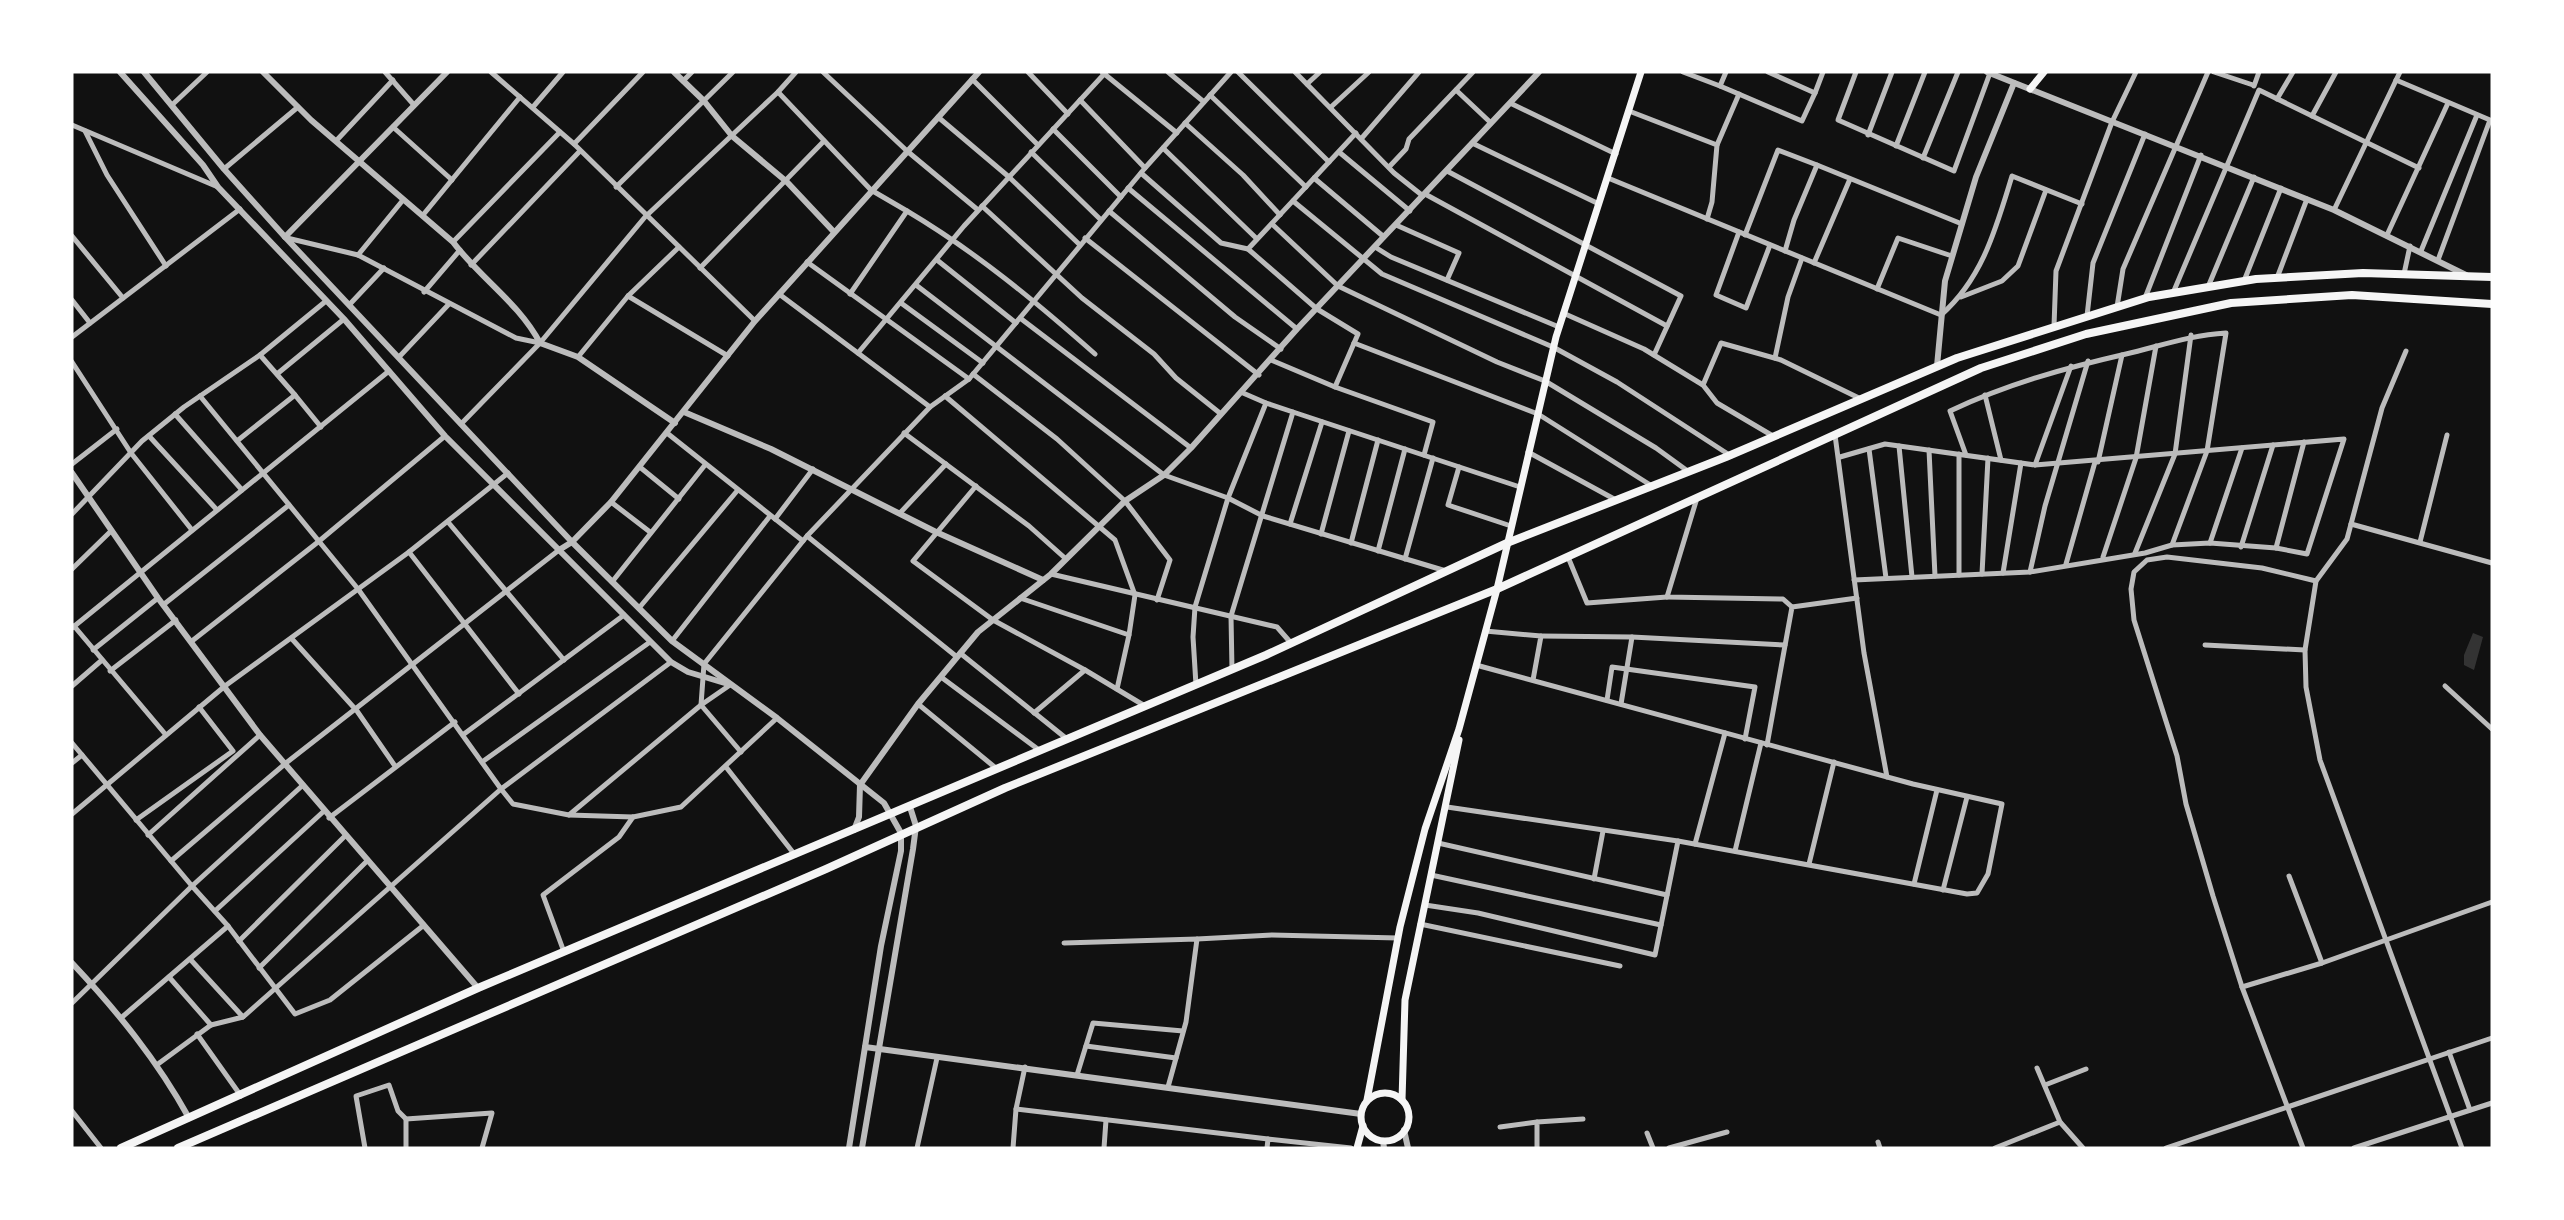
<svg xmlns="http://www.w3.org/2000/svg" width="2564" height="1220" viewBox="0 0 2564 1220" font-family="Ubuntu,sans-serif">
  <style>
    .water { fill: #333 }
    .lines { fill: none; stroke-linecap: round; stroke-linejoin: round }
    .minor { stroke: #bcbcbc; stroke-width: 5 }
    .tertiary { stroke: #bcbcbc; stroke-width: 6 }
    .secondary { stroke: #f5f5f5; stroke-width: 7 }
    .trunk { stroke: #f5f5f5; stroke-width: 8 }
  </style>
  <rect width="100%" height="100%" fill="#111"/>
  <path class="water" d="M2473,633L2483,637L2474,670L2464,665V655Z"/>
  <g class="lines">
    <g class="minor">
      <path d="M385,72L414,105"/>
      <path d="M491,72L574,144L755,321"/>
      <path d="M823,72L907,151L978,210"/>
      <path d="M1028,72L1068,114"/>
      <path d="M1102,72L1177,133"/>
      <path d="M1168,72L1204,102"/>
      <path d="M1238,72L1329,162"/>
      <path d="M1295,72L1394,173L1423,196"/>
      <path d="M1683,72L1720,86L1726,72"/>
      <path d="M1856,72L1838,120L1954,171L1990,73"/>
      <path d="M2214,72L2253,85"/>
      <path d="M972,79L1038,145"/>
      <path d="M2396,80L2490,120L2438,260"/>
      <path d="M683,81L692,72"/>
      <path d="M1307,84L1320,72"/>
      <path d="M1720,86L1802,121L1815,93L1768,72"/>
      <path d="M2254,86L2259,72"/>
      <path d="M1456,90L1491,123"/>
      <path d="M778,92L796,72"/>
      <path d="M1815,93L1823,72"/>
      <path d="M1210,95L1306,187"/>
      <path d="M2277,99L2293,72"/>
      <path d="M1080,100L1145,168"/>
      <path d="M1510,103L1616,154"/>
      <path d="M173,104L207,72"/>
      <path d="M533,107L563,72"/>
      <path d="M1331,107L1369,72"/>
      <path d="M1629,111L1717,145L1712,202L1707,219"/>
      <path d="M2312,116L2336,72"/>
      <path d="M938,117L1009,177L1080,245"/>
      <path d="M1185,123L1243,175L1280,215"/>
      <path d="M72,125L218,187"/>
      <path d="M393,127L452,180"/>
      <path d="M1053,129L1121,197"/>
      <path d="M85,131L107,175L166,266"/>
      <path d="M1868,135L1892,72"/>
      <path d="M1361,139L1419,72"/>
      <path d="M336,141L393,80"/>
      <path d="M1472,143L1599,204"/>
      <path d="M574,144L643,72"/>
      <path d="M1717,145L1739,94"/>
      <path d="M1896,146L1925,72"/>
      <path d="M1163,148L1257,239"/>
      <path d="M1031,152L1101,220"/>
      <path d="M1339,152L1410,211"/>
      <path d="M1923,158L1958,72"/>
      <path d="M1389,167L1406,149L1409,139L1473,72"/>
      <path d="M224,169L298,107"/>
      <path d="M1447,171L1681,296L1654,355"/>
      <path d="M1141,173L1221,243L1248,249"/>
      <path d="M1314,178L1384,237"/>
      <path d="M1608,178L1941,315C1983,278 1996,228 2012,176L2082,204"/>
      <path d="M616,187L733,72"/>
      <path d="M1128,188L1297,329"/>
      <path d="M1425,194L1667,326"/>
      <path d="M1293,201L1382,274L1553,347L1617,382L1731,456"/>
      <path d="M982,206L1082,298L1154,354L1176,378L1221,414"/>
      <path d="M2334,210L2400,72"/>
      <path d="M907,211C976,252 1035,301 1095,354"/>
      <path d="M1109,211L1235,317L1281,349"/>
      <path d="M423,215L520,97"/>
      <path d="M1272,224L1338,286L1497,362L1545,381L1656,448L1689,472"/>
      <path d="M1396,225L1459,253L1447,280"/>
      <path d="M1739,232L1716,295L1746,308L1770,245"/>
      <path d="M1745,235L1778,150L1817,165"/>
      <path d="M2387,235L2448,103"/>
      <path d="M72,236L123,298"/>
      <path d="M287,238L358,255L516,338L540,343"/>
      <path d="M1085,238L1259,375"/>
      <path d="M453,242L560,132"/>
      <path d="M1375,247L1391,257L1559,327"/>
      <path d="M1785,251L1794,220L1817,165L1962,224"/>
      <path d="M2421,251L2477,115"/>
      <path d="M358,255L403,200"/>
      <path d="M937,260L1016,323"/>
      <path d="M807,262L969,379"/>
      <path d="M1814,263L1850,179"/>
      <path d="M471,265L579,152"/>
      <path d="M700,268L824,141"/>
      <path d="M2404,274L2410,246"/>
      <path d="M2277,278L2307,199"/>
      <path d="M2244,281L2281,188"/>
      <path d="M916,285L1164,475L1228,498L1263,516L1446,571"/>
      <path d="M2208,287L2254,177"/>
      <path d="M1877,289L1898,238L1952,256"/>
      <path d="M424,292L460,250"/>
      <path d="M2173,293L2259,90L2419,168"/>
      <path d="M779,294L930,407"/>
      <path d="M628,296L728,356"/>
      <path d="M1961,297L2002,281L2018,266L2046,190"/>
      <path d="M2145,298L2201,155"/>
      <path d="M72,300L90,323"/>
      <path d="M901,303L983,363"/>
      <path d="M350,304L384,268"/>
      <path d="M2117,307L2123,269L2208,72"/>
      <path d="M1563,313L1644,349L1703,385L1717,403L1773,436"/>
      <path d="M2087,316L2093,263L2145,134"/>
      <path d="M1020,318L1191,448"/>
      <path d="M2054,326L2056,271L2112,122L2136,72"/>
      <path d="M72,337L240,209"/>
      <path d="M1354,343L1538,414L1652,486"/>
      <path d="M2406,351L2382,408L2347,539L2316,581L2305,650L2306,687L2320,760L2462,1148"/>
      <path d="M858,353L964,226L1106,72"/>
      <path d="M399,357L449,304"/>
      <path d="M578,357L628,296L679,247"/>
      <path d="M1775,358L1788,297L1802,258"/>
      <path d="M1271,360L1335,387L1433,422L1424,455"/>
      <path d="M72,362L131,453L192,530"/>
      <path d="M277,374L344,319"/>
      <path d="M973,374L1057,439L1125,501L1170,560L1157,600"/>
      <path d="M1703,385L1721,343L1781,360L1861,399"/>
      <path d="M1335,387L1358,334L1317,309L1248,249L1356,133"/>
      <path d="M295,395L321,427"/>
      <path d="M1985,395L2001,460"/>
      <path d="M200,396L358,589L501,789L671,662"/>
      <path d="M945,396L1115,540L1135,595L1129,635"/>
      <path d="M1293,412L1520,487"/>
      <path d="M175,414L242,490"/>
      <path d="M461,424L540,343L645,217L778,92L871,190L907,211L850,294"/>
      <path d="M667,433L803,541"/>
      <path d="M904,433L1029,526L1066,559"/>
      <path d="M1835,435L1864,653L1887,777"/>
      <path d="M149,436L217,510"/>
      <path d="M237,441L295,395L260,355"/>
      <path d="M1899,446L1912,577"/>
      <path d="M1869,449L1886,578"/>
      <path d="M1929,450L1935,576"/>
      <path d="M1528,452L1616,500"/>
      <path d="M1966,455L1950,411C2007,384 2065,368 2126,354C2160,346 2191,335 2226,333L2207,451L2172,545"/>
      <path d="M1840,457L1885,444L2035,465L2344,439L2307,554L2276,548L2210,543L2172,545L2145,553L2030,572L1854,580"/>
      <path d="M2098,462L2122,355"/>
      <path d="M72,464L117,429"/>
      <path d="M2035,465L2071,366"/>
      <path d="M1459,467L1448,505L1511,526"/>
      <path d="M641,468L679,499"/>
      <path d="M976,486L913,561L993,620L1085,670L1034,713"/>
      <path d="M1697,498L1667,597L1783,599L1792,607"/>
      <path d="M611,502L650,532"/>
      <path d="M900,513L946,464"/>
      <path d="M72,514L142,441L184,407L260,355L326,301"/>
      <path d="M775,519L813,469"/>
      <path d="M448,522L564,660"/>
      <path d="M1290,524L1322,422"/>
      <path d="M2351,524L2492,563"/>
      <path d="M1321,534L1349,431"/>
      <path d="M807,536L957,657"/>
      <path d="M2420,542L2447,435"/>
      <path d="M1351,543L1378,440"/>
      <path d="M2210,543L2242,448"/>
      <path d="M2241,547L2273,445"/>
      <path d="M2276,548L2304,442"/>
      <path d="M1378,551L1405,449"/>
      <path d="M409,552L519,694"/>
      <path d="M2135,553L2175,454L2191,335"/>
      <path d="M1568,557L1587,603L1667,597"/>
      <path d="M2103,557L2136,458L2156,346"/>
      <path d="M1405,559L1433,458"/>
      <path d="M2066,564L2095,462"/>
      <path d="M72,569L111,531"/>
      <path d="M2030,572L2045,506L2088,361"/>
      <path d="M2003,573L2021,463"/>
      <path d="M1051,574L1277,627L1291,643"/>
      <path d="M1982,574L1988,458"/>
      <path d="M1959,575V454"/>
      <path d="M612,582L705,465"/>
      <path d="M1020,598L1129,635L1117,689"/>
      <path d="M163,605L289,505"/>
      <path d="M639,608L737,491"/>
      <path d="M74,626L166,735"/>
      <path d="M72,628L389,371"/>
      <path d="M1485,631L1541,636L1533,680"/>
      <path d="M1541,636L1632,637L1621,704"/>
      <path d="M1632,637L1785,645"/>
      <path d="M292,639L357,711L395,766"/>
      <path d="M192,641L318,542L445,436"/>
      <path d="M672,641L770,516"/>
      <path d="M2205,645L2305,650"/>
      <path d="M93,650L158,598"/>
      <path d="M960,653L1067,739"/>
      <path d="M1476,665L1913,784L2002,804L1988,874L1977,893L1967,894L1678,841"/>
      <path d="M1085,670L1145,706"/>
      <path d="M1232,670L1231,616L1293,412L1266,403"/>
      <path d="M110,671L176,620"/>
      <path d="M941,677L1039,750"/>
      <path d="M730,685L701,705L569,815L633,817L681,807L777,718"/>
      <path d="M1196,685L1193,637L1195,607L1228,498L1266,403L1243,393"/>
      <path d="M72,686L102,660"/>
      <path d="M2445,686L2492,729"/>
      <path d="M1607,700L1612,667L1755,687L1745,739"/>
      <path d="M918,704L997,769"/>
      <path d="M464,734L624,615"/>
      <path d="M72,743L192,886L303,785"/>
      <path d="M1767,745L1792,607L1857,598"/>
      <path d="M741,752L701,705L704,664L807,536L930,407L969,379L1145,168L1231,72"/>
      <path d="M482,762L650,642"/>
      <path d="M72,763L82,755"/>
      <path d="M726,767L795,855"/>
      <path d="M72,814L225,686L409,552L508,473"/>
      <path d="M329,818L455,722"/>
      <path d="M136,820L233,751L199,707"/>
      <path d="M148,835L260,735"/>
      <path d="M1438,843L1667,895"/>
      <path d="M1695,844L1725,733"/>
      <path d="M1735,851L1761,743"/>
      <path d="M171,861L286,763L559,550"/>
      <path d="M1809,864L1834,762"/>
      <path d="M1431,875L1661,925"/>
      <path d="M2289,876L2322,963"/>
      <path d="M1594,879L1603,831"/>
      <path d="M1914,884L1937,790"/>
      <path d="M1943,890L1967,797"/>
      <path d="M1425,905L1478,913L1655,955L1678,841L1447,807"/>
      <path d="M215,911L324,811"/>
      <path d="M1420,924L1620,966"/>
      <path d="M1197,939L1272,935L1398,938"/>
      <path d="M239,941L345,836"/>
      <path d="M1064,943L1197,939L1186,1022L1168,1087"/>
      <path d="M564,952L543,895L619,837L633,817"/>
      <path d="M190,959L243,1017"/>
      <path d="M259,968L368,860"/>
      <path d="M169,977L211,1025"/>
      <path d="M2242,987L2322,963L2492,902"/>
      <path d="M72,1003L192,886L228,926L295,1014L330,1000L424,925"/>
      <path d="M121,1018L228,926"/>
      <path d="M197,1034L241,1096"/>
      <path d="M1086,1046L1176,1058"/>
      <path d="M2449,1052L2470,1110"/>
      <path d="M158,1064L211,1025L243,1017L501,789L513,804L569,815"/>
      <path d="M2037,1068L2060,1122L2083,1148"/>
      <path d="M1077,1075L1093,1023L1183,1031"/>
      <path d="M2045,1085L2086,1069"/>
      <path d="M1016,1109L1268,1139"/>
      <path d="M72,1111L101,1148"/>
      <path d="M1500,1127L1537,1122"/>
      <path d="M1647,1133L1653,1148"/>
      <path d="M1878,1142L1880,1148"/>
      <path d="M365,1148L356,1096L389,1085L398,1111L406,1119L492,1113L482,1148"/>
      <path d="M406,1148V1119"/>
      <path d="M917,1148L937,1058"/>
      <path d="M1013,1148L1016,1109L1025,1067"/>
      <path d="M1104,1148L1106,1120"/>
      <path d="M1267,1148L1268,1139L1351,1148"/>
      <path d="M1537,1148V1122L1583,1119"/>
      <path d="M1669,1148L1727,1132"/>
      <path d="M1995,1148L2060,1122"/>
      <path d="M2166,1148L2492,1038"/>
      <path d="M2303,1148L2242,987L2213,896L2186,804L2177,756L2134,620L2131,589L2134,572L2147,560L2167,557L2262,568L2316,581"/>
      <path d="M2354,1148L2492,1103"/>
    </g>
    <g class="tertiary">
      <path d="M120,72L203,165L218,187L344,319L445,436L671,662L688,672L728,684"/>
      <path d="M144,72L224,169L285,237L572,542L672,641L777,718L884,803L901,833V851L881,946L849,1148"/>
      <path d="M263,72L311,120L453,242C480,278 519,303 540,343L578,357L675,423"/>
      <path d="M674,72L704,101L732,136L787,182L834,232"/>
      <path d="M1987,72L2334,210L2466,275"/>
      <path d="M285,237L447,72"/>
      <path d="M1937,366L1945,281L1976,177L2014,83"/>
      <path d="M684,412L771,449L936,532L1043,580"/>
      <path d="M72,473L158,598L260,735L478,988"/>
      <path d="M559,550L572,542L611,502L755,321L979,72"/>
      <path d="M860,785L918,704L978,632L1051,574L1125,501L1164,475L1191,448L1297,329L1539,72"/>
      <path d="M854,830L859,817L860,785"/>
      <path d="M72,963C117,1011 157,1060 189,1118"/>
      <path d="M865,1047L1361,1114"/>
      <path d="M1404,1130L1408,1148"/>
      <path d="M1383,1141L1384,1148"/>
      <path d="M862,1148L913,849L916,826L910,807"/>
    </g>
    <g class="secondary">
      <path d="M2030,89L2044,72"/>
      <circle cx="1385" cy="1117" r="24"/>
      <path d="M1367,1100L1400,927L1425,829L1459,729L1497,589L1556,337L1641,72"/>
      <path d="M1402,1100L1405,1000L1459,740"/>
      <path d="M1357,1148L1363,1126"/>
    </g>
    <g class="trunk">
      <path d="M121,1148L478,988L1266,655L1507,543L1726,457L1957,358L2149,297L2256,279L2363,273L2492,277"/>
      <path d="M178,1148L826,869L1005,788L1497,589L1981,368L2086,334L2231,303L2352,295L2492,304"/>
    </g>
  </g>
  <rect width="2564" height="1220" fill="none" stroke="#ffffff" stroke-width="147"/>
</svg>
